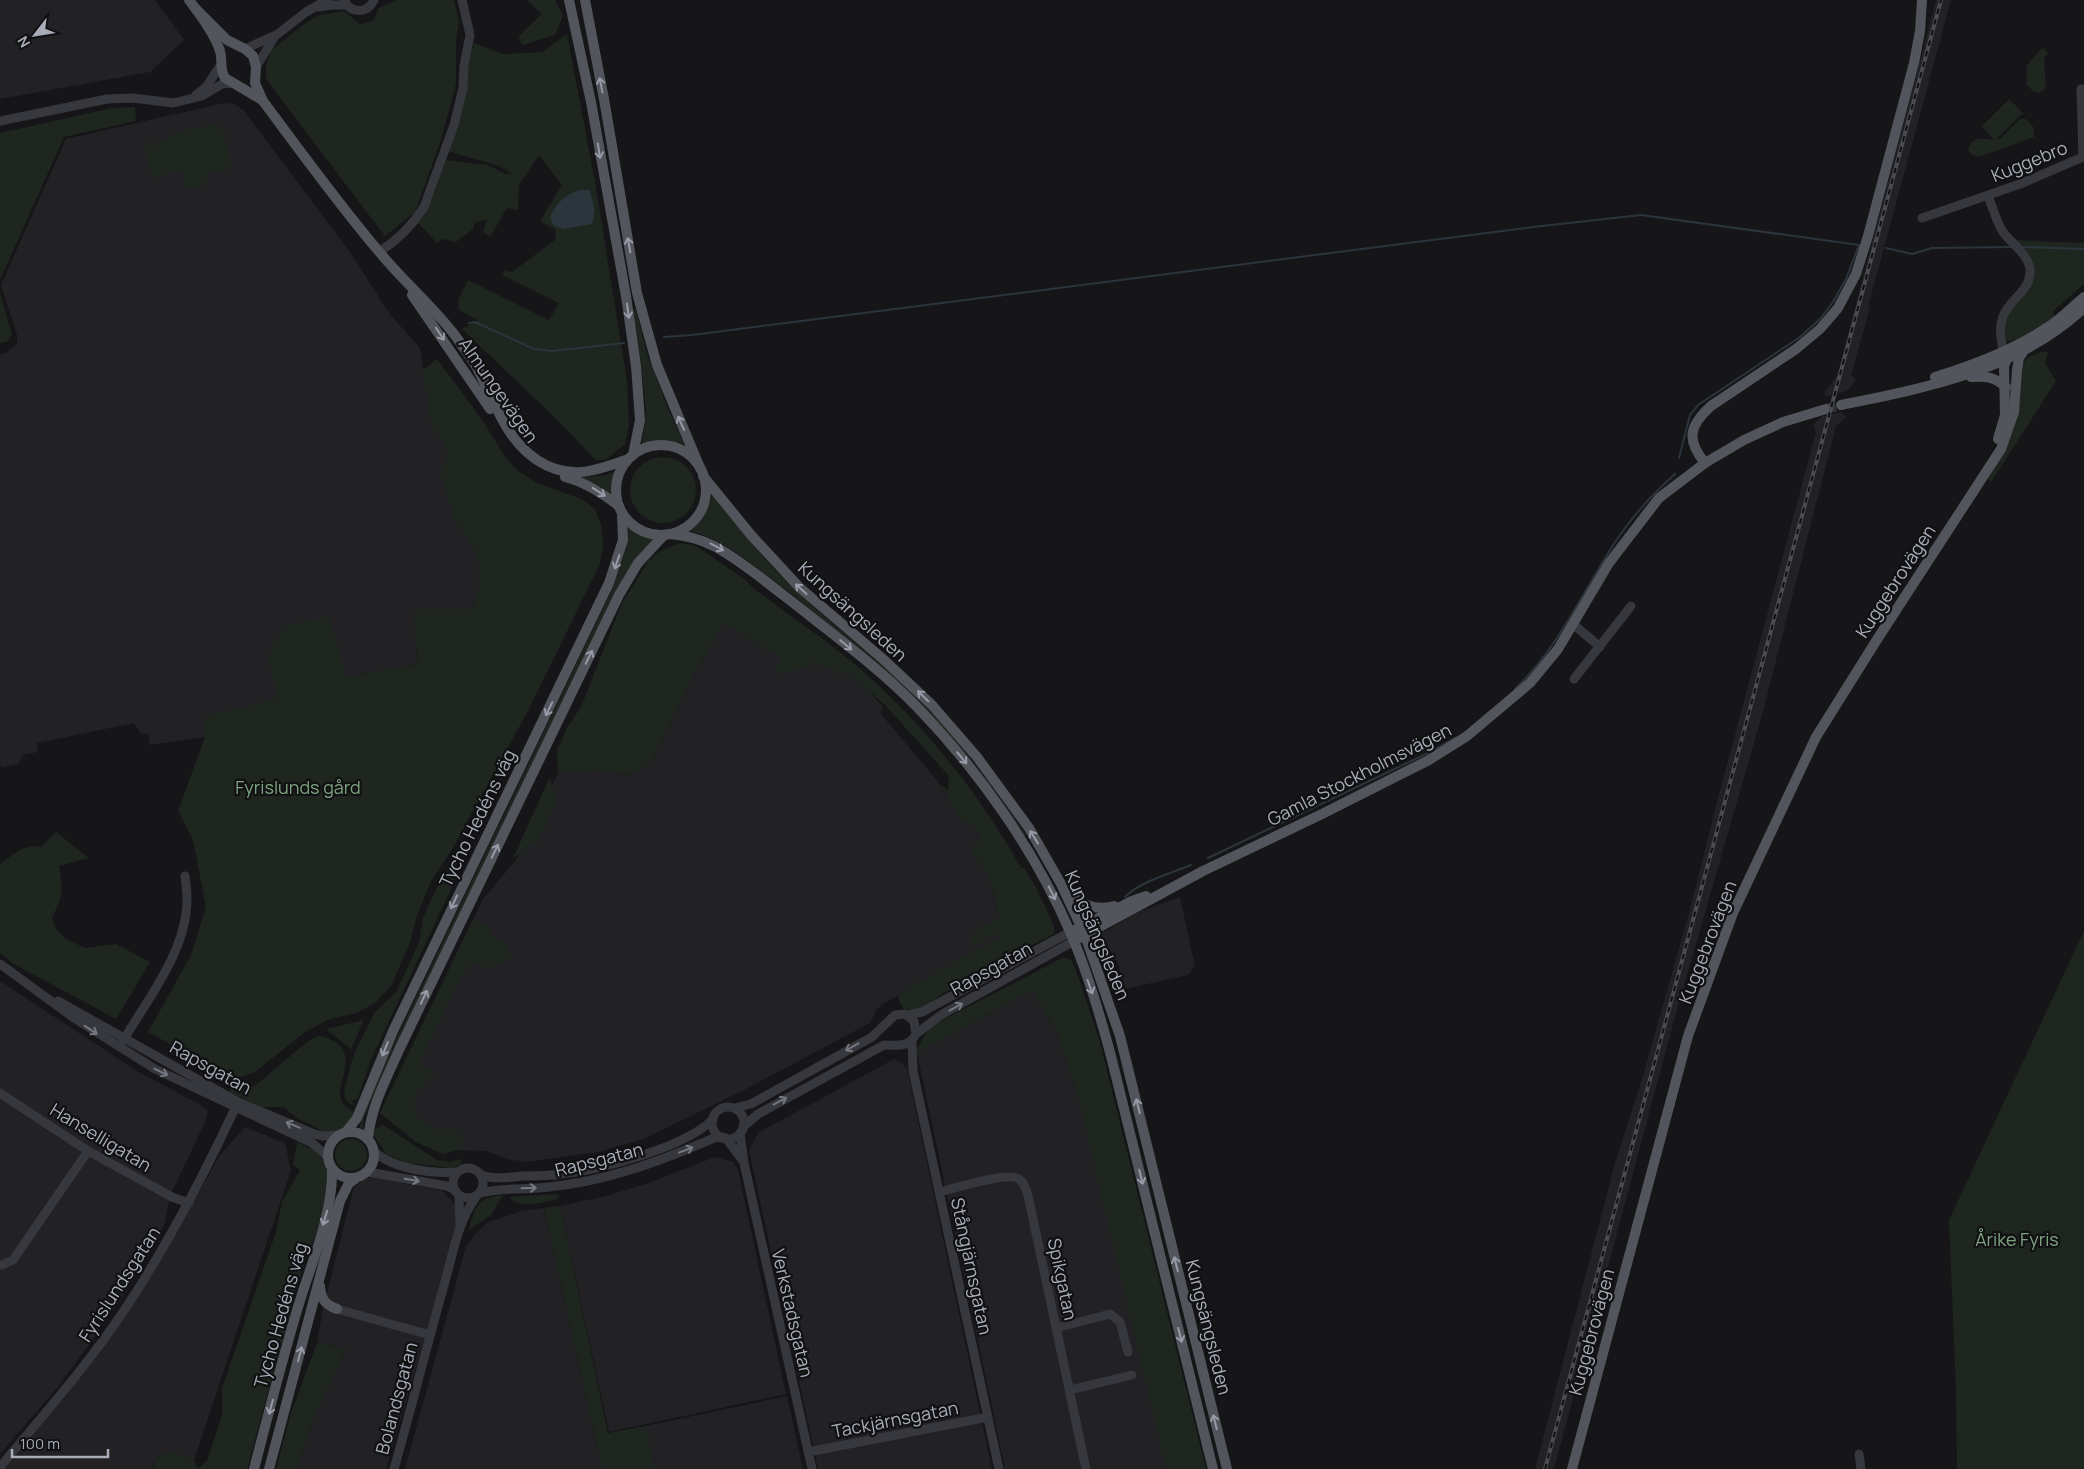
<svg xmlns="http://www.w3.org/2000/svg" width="2084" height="1469" viewBox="0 0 2084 1469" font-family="Manrope,sans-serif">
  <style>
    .built { fill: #222225 }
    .green { fill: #1e261f }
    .water { fill: #2c353c }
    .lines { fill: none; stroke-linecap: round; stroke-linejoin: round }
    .stream { stroke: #2c353c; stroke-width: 2 }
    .major-tunnel { stroke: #333438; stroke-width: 10; stroke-dasharray: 10 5; stroke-linecap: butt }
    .minor { stroke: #37383d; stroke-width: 9 }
    .major { stroke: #53555c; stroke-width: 10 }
    .rail-casing { stroke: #4a4c52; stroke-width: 4 }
    .rail { stroke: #111113; stroke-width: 2; stroke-dasharray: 5.5; stroke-linecap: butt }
    .oneway { stroke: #979ba6 }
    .oneway2 { stroke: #757881 }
    .labels { text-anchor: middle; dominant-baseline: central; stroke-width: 4.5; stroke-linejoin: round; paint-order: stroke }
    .street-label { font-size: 18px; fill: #a8adb8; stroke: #111113 }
    .park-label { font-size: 18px; fill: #7fa381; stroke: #111113 }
  </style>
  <rect width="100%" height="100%" fill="#161618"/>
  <g class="built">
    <path d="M0,0H155L184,40L150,72L0,99Z"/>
    <path d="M1936,0H1951L1868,307L1870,308L1851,375L1856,380L1847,391L1827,396L1824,393L1837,376Z"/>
    <path d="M224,103L235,104L244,111L350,252L389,313L420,348L432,427L445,447L447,457L441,474L455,520L471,543L478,561L479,587L475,605L469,610H413L418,664L346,677L271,701L205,716V737L150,745L148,733L141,734L134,723L37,743L38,752L22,755L20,761L17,764L3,767L0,765V354L6,353L17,344V335L1,285L66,139Z"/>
    <path d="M1841,412L1846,417L1836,426L1762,715L1673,1024L1554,1469H1535L1615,1163L1643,1076L1690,909L1718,798L1816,432L1813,425L1822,416Z"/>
    <path d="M724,623L781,657L776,668L812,661L833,669L840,675L850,670L883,707L880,713L937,780L962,821L975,825L980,837L972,852L991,880L999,919L1000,940L881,1005L876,1010L870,1023L746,1089L644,1139L598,1152L526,1162L506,1159L487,1151L458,1150L443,1154L416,1142L380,1113L483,899L516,860L558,773L596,770L629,775L651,763L694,674Z"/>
    <path d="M1180,897L1195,966L1188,975L1125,989L1118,963L1100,934L1139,912Z"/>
    <path d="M0,981L137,1071L197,1103L208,1111L205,1122L170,1196L165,1222L156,1243L119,1302L88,1346L57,1388L0,1454Z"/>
    <path d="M1032,990L1058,1034L1077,1092L1169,1469H1005L917,1053Z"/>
    <path d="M894,1059L903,1064L907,1069L992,1469H818L749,1150L758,1133Z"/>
    <path d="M245,1127L285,1143L291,1170L194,1460L173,1453L161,1454L150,1469H4L165,1252L220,1155Z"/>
    <path d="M715,1157L733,1162L738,1170L786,1394L609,1432L560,1206L602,1197L649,1183Z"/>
    <path d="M372,1177L443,1191L458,1208L456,1233L386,1469H298L312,1421L346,1348L317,1343L323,1308L354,1187L363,1180Z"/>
    <path d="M544,1208L602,1469H405L466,1246L477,1232L488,1222L522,1211Z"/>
    <path d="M787,1396L803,1469H655L646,1426Z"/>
  </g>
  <g class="green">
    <path d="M396,0H454L459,21L456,41V84L440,143L415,212L385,236L275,91L266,78V67L270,51L307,22L320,15L344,11L360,24L373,21L379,8Z"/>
    <path d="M527,0H555L563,15L555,35L523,45L518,37L542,14Z"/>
    <path d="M567,34L595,182L627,380L629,425L625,444L606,460H596L549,412L462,329L478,320L459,310L458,300L468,280L549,320L559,303L502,275L505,270L512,272L555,240L556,230L540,221L562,185L539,155L519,185L518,210L507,208L490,237L483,232L487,220L475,222L473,229L456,242L442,239L437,243L418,223L434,194L446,160L488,165L505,174H512L499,166L447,151L474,43L503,54L543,52Z"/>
    <path d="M2041,49H2045L2048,53L2044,59L2046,88L2039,93L2032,90L2026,84L2027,65Z"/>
    <path d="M2009,99L2023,113L1995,140L2001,138L2020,119H2026L2034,128V137L1979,157L1972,155L1968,150C1972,135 1982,139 1994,140L1982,126Z"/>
    <path d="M135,107L136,121L64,137L0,280V133L112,108Z"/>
    <path d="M214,125L224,131L232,168L211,172L202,185L187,189L182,171L152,177L143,142L152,147L178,132Z"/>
    <path d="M2012,240L2084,243V284L2053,311L2054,317C2039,328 2019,344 2001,341L1999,329L2030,275Z"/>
    <path d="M0,292L12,335L7,342L0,343Z"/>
    <path d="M632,308L636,309L647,354L667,406L684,444C670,440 657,437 642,444L646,412L641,362Z"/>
    <path d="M2040,352H2048L2045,363L2056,381L1991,482L1988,480L2013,431L2020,399L2021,368L2026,359Z"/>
    <path d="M437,359L481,418L504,455L517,470L537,483L584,500L595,510L601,524L603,544L600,564L528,711L451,851L430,883L417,916L410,943L391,986L375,1003L357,1013L330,1019L305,1032L255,1072L241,1077L226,1075L148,1032L191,955L206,907L193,840L178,811L205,737V716L278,699C271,661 260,660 285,626L329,616L346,677L418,664L413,610H469L475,605L479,587L478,561L471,543L455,520L440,474L447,457L445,447L432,427L423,370Z"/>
    <circle cx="663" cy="490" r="33"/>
    <path d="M616,471L612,484L613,496L600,486L578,478L605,475Z"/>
    <path d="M713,491C740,530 769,567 804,598C837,629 874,656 907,687C953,731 990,783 1026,835L1023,837L986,783L858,648L783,587L781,588C753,565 727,541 691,531C704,518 709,508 713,491Z"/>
    <path d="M629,526L643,535L656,539L642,551L614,594L389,1060L364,1118L363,1129L359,1127L387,1058L611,592C619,571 628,549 629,526Z"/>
    <path d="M680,543L696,546L743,578L756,590C792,618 831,643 865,673C928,729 980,795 1021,868H1024L1036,887L1054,926V934L1000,961L942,994L925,1007L916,1010L904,1009L899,1001V995L907,991V988L998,939H1000L998,932L972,947H969L972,933L999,918L991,880L972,852L980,837L975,825L962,821L940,784L948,790L949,776L885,705L847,672L840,675L833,669L812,661L808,667L777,674L776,669L780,657L724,623L694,674L651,763L629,775L596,770L558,773L557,750L568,726L581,707L622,603L649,560L657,553Z"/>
    <path d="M550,777L556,801L538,841L513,858Z"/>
    <path d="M56,832L89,858L59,866C63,889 64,896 52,917L55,928L65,938L85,948L116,944L150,962L116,1019L14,964L0,953V864C14,854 24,843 41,847Z"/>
    <path d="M458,855L452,887L370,1062L358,1098L352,1101L355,1106L347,1102L344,1093L350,1067L355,1052L374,1013L397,991L419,942L423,918L435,891Z"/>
    <path d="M473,919L488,926L492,936L504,942L512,957L491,968L471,962L455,987L419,1065L437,1074L426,1079L423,1087L415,1092L414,1112C428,1127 434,1133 455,1128L465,1139L458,1150L443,1154L416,1142L380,1113Z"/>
    <path d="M2084,931V1469H1957L1956,1391L1949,1220Z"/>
    <path d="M1064,957L1071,960L1076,970L1099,1039L1206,1469H1166L1077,1092L1058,1034L1032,990L917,1053L916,1051L927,1031L939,1022Z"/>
    <path d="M364,1020L351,1049L326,1029Z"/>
    <path d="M318,1036C340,1039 350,1051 344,1073C342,1082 338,1090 341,1100C343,1105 351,1110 355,1113L343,1129L335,1132L323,1131L299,1119L283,1107H261L229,1092L230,1087H248L256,1085L307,1042Z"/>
    <path d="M383,1125L437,1160L450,1162L462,1159L460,1164L453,1168L406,1163L386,1154L373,1134L375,1129Z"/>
    <circle cx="351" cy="1155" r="16"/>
    <path d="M297,1142L313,1150L323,1160L329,1170L323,1217L302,1269L247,1469H151L161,1454L173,1453L194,1460L198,1468L207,1461L222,1415V1388L276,1232L282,1202L300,1170L293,1165Z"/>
    <path d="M556,1194L560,1195L558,1199C542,1202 522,1211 509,1197Z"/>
    <path d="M503,1195L491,1215L469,1230C475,1206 477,1198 503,1195Z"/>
    <path d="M560,1206L608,1433L646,1426L655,1469H602L544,1208Z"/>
    <path d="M317,1343L346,1348L312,1421L298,1469H276L291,1413Z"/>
  </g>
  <path class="water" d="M580,190H589C594,201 596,212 592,224L563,229L553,225L550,217C556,203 565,195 580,190Z"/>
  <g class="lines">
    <g class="stream">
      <path d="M2022,247L2084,249"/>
      <path d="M1886,248L1912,254L1932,248L2012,247"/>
      <path d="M469,323L475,322L534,349L552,351L624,343"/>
      <path d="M664,337L692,335L1533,227L1641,215L1859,245L1846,279L1833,302L1820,319L1800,337L1698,405L1690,415L1679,458"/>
      <path d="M1515,689C1556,650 1580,598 1610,550C1628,521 1649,497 1675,474"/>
      <path d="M1208,858L1428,753L1455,738"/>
      <path d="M1125,897C1139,882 1172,873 1191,865"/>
    </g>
    <path class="major-tunnel" d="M1826,409L1841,405"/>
    <g class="minor">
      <path d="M344,0C351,14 367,14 374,0"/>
      <path d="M318,7L333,5H347"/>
      <path d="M245,49L278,34L306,12L327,0"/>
      <path d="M256,67L274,38"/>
      <path d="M196,95L206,87L220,66"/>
      <path d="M0,121L107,99L133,98L173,103L202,96L222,84L233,83"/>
      <path d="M1988,196C1993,208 1996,221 2003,232C2011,243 2028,254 2030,269C2032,302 1988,298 2004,352"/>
      <path d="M1922,218L2020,184L2083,157L2081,89"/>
      <path d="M379,252C398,240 412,226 424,207L454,125L463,88L464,66L470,35L462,0"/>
      <path d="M1573,624L1600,647"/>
      <path d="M1574,679L1631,606"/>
      <path d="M0,964L74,1018L155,1069L312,1143L327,1156"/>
      <path d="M58,1001L238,1102L314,1134L323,1136L339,1135"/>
      <path d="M908,1015L922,1012L1070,932"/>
      <path d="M916,1034L941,1015L1074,941"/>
      <path d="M123,1041C148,998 187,951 187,899C187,892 186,884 185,876"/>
      <path d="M912,1041L913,1071L999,1469"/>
      <path d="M0,1093L88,1151L172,1197L189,1203"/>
      <circle cx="728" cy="1123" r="16"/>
      <path d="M735,1108L751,1104L872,1037L895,1015L905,1014L914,1021L916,1034C909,1048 897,1045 884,1045L758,1114L743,1127"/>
      <path d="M740,1133L744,1163L812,1469"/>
      <path d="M726,1138L743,1161"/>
      <path d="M374,1151C392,1169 433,1174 457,1172"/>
      <circle cx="468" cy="1183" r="15"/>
      <path d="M368,1172L447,1186L455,1190"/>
      <path d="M481,1175C493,1180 510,1177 523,1176C535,1176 548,1176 561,1174C599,1170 687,1147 713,1119"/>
      <path d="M940,1192C955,1188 1009,1171 1019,1179C1026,1184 1027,1193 1029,1200L1086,1469"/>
      <path d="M480,1193C503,1187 526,1190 549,1187C607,1181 661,1161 714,1138L722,1137"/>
      <path d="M459,1196L460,1225"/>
      <path d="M2,1265L13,1260L88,1151"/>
      <path d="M337,1309L430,1335"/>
      <path d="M1056,1328L1110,1314L1120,1322L1128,1352"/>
      <path d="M1070,1390L1132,1375"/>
      <path d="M808,1452L988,1417"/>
      <path d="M1859,1454L1861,1469"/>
      <path d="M0,1467C43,1415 88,1365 125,1309C169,1243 205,1173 238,1102"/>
      <path d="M394,1469C411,1409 426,1349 443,1289C452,1259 457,1222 476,1197"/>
    </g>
    <g class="major">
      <path d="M189,0C199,13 215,35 220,51C223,61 219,68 225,78L262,100"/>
      <path d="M569,0L591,102L626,296L636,366L640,420L633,455"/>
      <path d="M585,0L604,99L637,293L657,365L700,468"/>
      <path d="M195,8L227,40L245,49L253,56L256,67L255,83L263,101C301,152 339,205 381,254C405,283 434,307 457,338C463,347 470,356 476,366C494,399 504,438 537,460C569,481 595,471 628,459"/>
      <path d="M412,295L490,409"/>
      <path d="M1935,377C1974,365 2014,350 2048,327C2061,319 2072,307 2084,297"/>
      <path d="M1971,377C1987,376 1994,377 2006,387"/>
      <path d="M1841,405C1929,387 2016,371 2084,308"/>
      <path d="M1998,439L2005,415L2004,366L2007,359"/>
      <circle cx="661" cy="490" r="45"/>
      <path d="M1705,463C1686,440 1689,426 1711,406L1796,349L1820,329L1838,308L1856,274L1868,236L1914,63L1920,31L1922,0"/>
      <path d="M703,476L751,535L799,587L883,659L932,705L977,757L1029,828L1061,884L1085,935L1120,1036L1227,1469"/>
      <path d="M565,477C585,482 602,493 619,506"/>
      <path d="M670,534C709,537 730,555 760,577C775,589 790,600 805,612C843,642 883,672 917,707C979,771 1036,852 1071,934C1088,973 1100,1015 1111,1056L1213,1469"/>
      <path d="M1067,890C1081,905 1094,911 1114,906"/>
      <path d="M1075,930L1132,901L1146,896"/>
      <path d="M1079,938L1203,871L1322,814L1429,760L1467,736L1530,683L1558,649L1609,563L1659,498L1705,463L1744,440L1783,422L1826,409"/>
      <circle cx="351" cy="1155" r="23"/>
      <path d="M346,1132L357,1118L393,1031L609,583L623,540L622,514"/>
      <path d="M368,1139C371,1106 386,1080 399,1050L619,595L638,563L664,535"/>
      <path d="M320,1286C321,1299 324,1304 337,1309"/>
      <path d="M254,1469C268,1415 282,1360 298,1307C311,1263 333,1215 332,1170"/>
      <path d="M269,1469L340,1201L349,1183L355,1179"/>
      <path d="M1572,1469L1688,1036L1733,913L1816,737L1878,638L2001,449L2014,412L2017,370L2019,358L2023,352"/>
    </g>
    <defs>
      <path id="rail" d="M1545,1469L1941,0"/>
    </defs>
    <use href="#rail" class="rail-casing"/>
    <use href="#rail" class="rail"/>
  </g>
  <defs><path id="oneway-shaft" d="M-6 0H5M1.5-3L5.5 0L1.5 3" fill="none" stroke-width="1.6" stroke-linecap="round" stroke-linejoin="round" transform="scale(1.25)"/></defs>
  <g class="oneway">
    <use href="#oneway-shaft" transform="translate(601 85) rotate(-101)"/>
    <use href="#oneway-shaft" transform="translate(599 151) rotate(81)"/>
    <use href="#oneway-shaft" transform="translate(629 245) rotate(-100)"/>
    <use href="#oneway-shaft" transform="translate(628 311) rotate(82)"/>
    <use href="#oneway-shaft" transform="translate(440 334) rotate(57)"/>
    <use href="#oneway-shaft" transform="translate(681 423) rotate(-114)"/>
    <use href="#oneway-shaft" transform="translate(599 492) rotate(33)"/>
    <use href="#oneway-shaft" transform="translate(717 547) rotate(28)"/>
    <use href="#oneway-shaft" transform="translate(617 562) rotate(109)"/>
    <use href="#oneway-shaft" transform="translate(801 589) rotate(-138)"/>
    <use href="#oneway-shaft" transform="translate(846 645) rotate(40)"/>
    <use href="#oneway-shaft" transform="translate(589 657) rotate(-64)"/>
    <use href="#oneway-shaft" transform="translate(923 696) rotate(-136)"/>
    <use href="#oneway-shaft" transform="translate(549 709) rotate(116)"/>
    <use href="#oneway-shaft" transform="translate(962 758) rotate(50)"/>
    <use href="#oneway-shaft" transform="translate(1034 837) rotate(-122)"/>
    <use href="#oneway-shaft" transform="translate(495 851) rotate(-64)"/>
    <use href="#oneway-shaft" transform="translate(1052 893) rotate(63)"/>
    <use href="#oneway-shaft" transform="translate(454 902) rotate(115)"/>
    <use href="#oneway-shaft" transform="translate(1090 987) rotate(70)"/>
    <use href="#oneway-shaft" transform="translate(424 997) rotate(-65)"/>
    <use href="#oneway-shaft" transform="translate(385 1049) rotate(112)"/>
    <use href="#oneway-shaft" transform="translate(1138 1106) rotate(-104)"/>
    <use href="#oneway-shaft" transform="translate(1141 1177) rotate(76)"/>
    <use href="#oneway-shaft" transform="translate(325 1218) rotate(107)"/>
    <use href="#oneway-shaft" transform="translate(1176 1264) rotate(-104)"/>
    <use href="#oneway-shaft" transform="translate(1180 1335) rotate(76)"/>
    <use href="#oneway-shaft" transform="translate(300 1354) rotate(-75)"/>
    <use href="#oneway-shaft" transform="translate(271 1407) rotate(105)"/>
    <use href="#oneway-shaft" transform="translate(1215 1422) rotate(-104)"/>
  </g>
  <g class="oneway2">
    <use href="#oneway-shaft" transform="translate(956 1007) rotate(-29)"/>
    <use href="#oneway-shaft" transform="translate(91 1030) rotate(33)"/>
    <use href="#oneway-shaft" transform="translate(852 1047) rotate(151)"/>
    <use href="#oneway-shaft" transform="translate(161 1072) rotate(26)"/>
    <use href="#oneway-shaft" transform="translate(780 1101) rotate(-28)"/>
    <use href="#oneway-shaft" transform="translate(293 1125) rotate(-157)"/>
    <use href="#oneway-shaft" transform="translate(686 1150) rotate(-21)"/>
    <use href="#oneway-shaft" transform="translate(412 1180) rotate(9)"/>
    <use href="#oneway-shaft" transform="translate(529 1188) rotate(-2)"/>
  </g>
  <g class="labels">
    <g class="street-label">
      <text transform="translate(2029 161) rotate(-22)">Kuggebro</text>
      <text transform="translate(499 390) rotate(55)">Almungevägen</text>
      <text transform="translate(1895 581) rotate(-57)">Kuggebrovägen</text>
      <text transform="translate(853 611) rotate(42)">Kungsängsleden</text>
      <text transform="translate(1359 774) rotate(-27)">Gamla Stockholmsvägen</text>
      <text transform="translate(477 818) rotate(-64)">Tycho Hedéns väg</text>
      <text transform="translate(1098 935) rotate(67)">Kungsängsleden</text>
      <text transform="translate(1707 942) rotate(-69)">Kuggebrovägen</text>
      <text transform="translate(991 968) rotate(-29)">Rapsgatan</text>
      <text transform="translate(211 1067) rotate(29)">Rapsgatan</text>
      <text transform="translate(101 1137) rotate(31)">Hanselligatan</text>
      <text transform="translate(599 1159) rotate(-14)">Rapsgatan</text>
      <text transform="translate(972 1266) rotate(78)">Stångjärnsgatan</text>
      <text transform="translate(1063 1279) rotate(78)">Spikgatan</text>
      <text transform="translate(119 1284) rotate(-57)">Fyrislundsgatan</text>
      <text transform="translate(793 1313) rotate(77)">Verkstadsgatan</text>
      <text transform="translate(280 1315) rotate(-74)">Tycho Hedéns väg</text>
      <text transform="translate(1209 1327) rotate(76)">Kungsängsleden</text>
      <text transform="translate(1591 1332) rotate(-75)">Kuggebrovägen</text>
      <text transform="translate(396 1398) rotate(-75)">Bolandsgatan</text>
      <text transform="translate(895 1419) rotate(-11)">Tackjärnsgatan</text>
    </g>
    <g class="park-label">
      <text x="298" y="787">Fyrislunds gård</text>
      <text x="2017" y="1239">Årike Fyris</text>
    </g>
  </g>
  <g transform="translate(35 35) rotate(239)" stroke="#111113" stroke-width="4" paint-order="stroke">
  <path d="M0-4L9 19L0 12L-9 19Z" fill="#a8adb8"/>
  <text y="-8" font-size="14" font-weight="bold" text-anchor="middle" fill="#a8adb8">N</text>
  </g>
  <path d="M12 1449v8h96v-8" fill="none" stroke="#a8adb8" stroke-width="2.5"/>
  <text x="20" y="1449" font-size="15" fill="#a8adb8" stroke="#111113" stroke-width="4" paint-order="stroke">100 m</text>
</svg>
